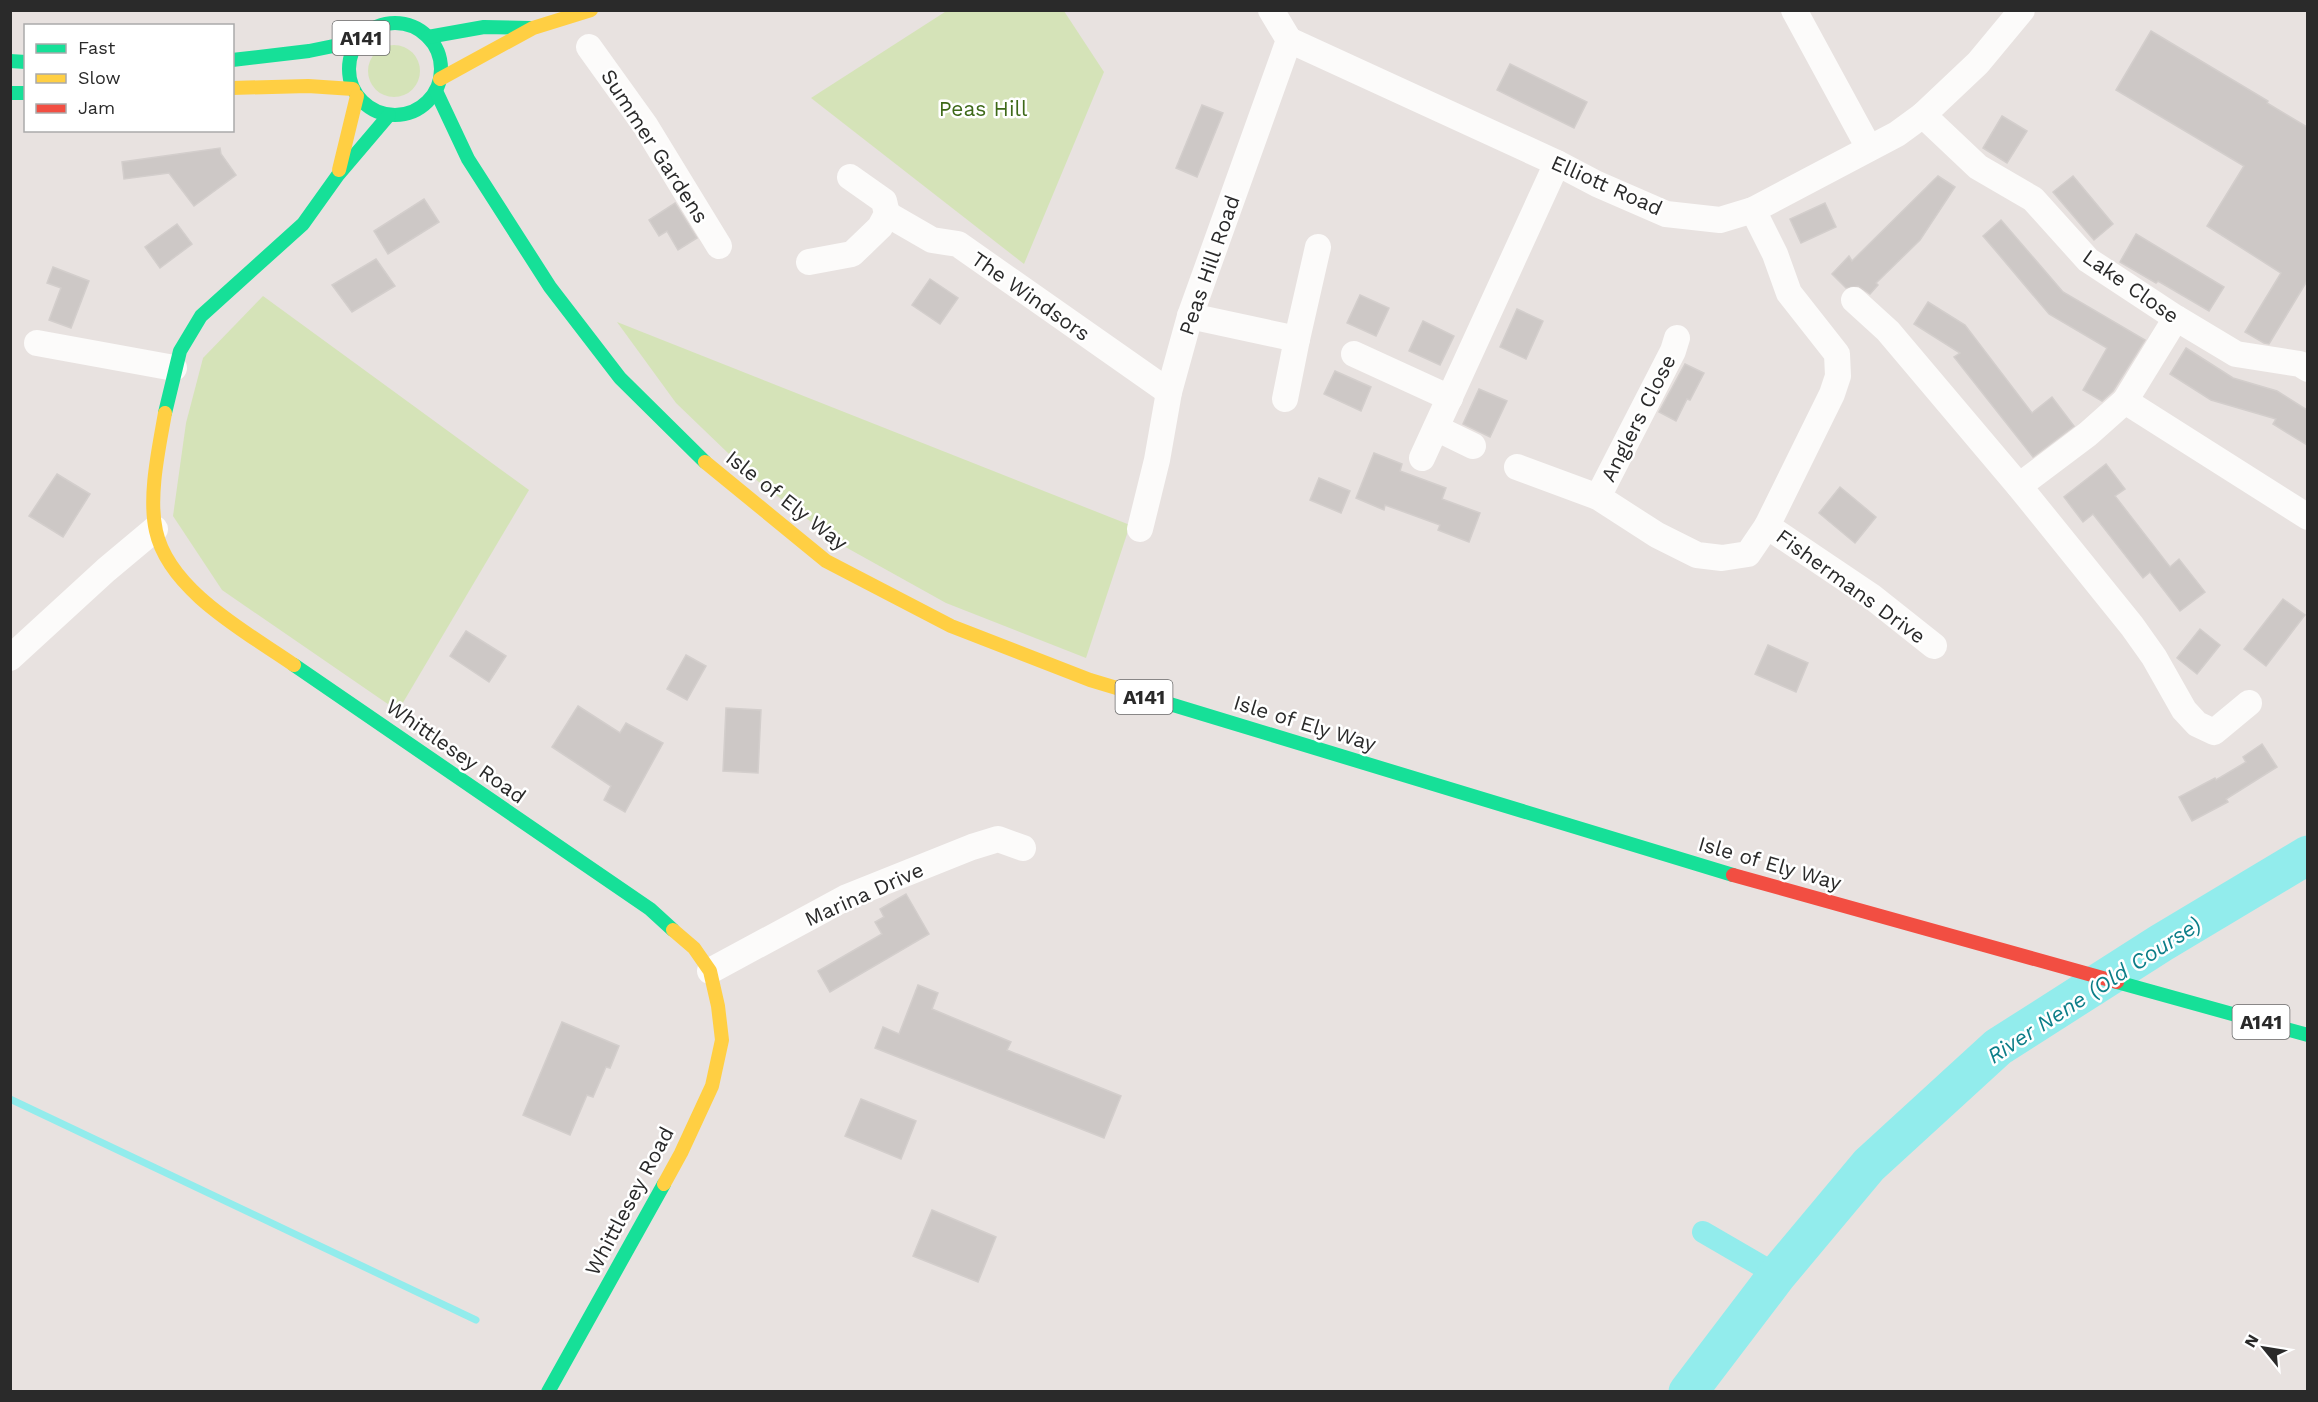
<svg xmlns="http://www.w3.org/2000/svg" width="2318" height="1402" viewBox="0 0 2318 1402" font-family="'Work Sans',sans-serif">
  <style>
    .green { fill: #d5e3b8 }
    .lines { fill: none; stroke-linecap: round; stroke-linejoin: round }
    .stream { stroke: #92ecec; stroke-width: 7 }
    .canal { stroke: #92ecec; stroke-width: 22 }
    .river { stroke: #92ecec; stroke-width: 39 }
    .building { fill: #cdc8c6; stroke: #d3cecc; stroke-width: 1.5 }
    .street { stroke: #fcfbfa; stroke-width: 26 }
    .fast { stroke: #16e098; stroke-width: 14 }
    .slow { stroke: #ffcf43; stroke-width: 14 }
    .jam { stroke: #f24e42; stroke-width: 14 }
    .labels { text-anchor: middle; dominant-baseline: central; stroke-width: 5; stroke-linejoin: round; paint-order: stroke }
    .shield { fill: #fff; stroke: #6a6a6a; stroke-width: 1.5 }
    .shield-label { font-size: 20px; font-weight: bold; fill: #2a2a2a }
    .park-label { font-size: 21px; fill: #3e6919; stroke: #fff }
    .street-label { font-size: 21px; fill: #2a2a2a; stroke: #fff }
    .water-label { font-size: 22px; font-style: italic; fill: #0c7e88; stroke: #fff }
  </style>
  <rect width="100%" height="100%" fill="#e8e2e0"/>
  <g class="green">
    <path d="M948,10L1064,11L1104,72L1024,264L811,98Z"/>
    <circle cx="394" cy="71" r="26"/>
    <path d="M263,296L529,490L398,711L222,590L173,516L186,423L203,358Z"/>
    <path d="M617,322L1130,525L1086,658L946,603L840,544L755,479L676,403Z"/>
  </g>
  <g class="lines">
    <path class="stream" d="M10,1099L476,1320"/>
    <path class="canal" d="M1703,1232L1777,1275"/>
    <path class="river" d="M1688,1392L1777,1275L1869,1165L1998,1047L2161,943L2308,855"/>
  </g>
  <g class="building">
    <path d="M2151,31L2268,101L2267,103L2307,127V281L2269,344L2264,343L2245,332L2281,273L2207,226L2244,166L2116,90Z"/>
    <path d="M1510,64L1587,102L1574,128L1497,90Z"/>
    <path d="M1202,105L1223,113L1197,177L1176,168Z"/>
    <path d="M2002,116L2027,131L2007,163L1983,148Z"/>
    <path d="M220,148L221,154L236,175L194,206L169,173L124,179L122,162Z"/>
    <path d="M1938,176L1955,187L1920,240L1876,283L1878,285L1870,294L1858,286L1846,288L1832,274L1849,256L1852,261Z"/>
    <path d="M2073,176L2113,224L2094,240L2053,192Z"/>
    <path d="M424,199L439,222L388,254L374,231Z"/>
    <path d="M675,203L697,238L678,250L667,231L659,236L649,220Z"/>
    <path d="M1825,203L1836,227L1801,243L1790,219Z"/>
    <path d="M2001,220L2063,292L2145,340L2113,391L2102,401L2083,390L2107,348L2049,314L1995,250L1983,236Z"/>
    <path d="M177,224L192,244L160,268L145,247Z"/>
    <path d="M2136,234L2224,287L2209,311L2158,281L2156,283L2120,262Z"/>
    <path d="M376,259L395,286L352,312L332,285Z"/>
    <path d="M53,267L89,281L71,328L49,320L61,288L47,283Z"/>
    <path d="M930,279L958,298L940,324L912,305Z"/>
    <path d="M1360,295L1389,308L1376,336L1347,323Z"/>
    <path d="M1928,302L1965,325L2032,413L2052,397L2074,426L2033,457L1954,357L1960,353L1914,324Z"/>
    <path d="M1517,309L1543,321L1526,359L1500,347Z"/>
    <path d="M1423,321L1454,336L1440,365L1409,351Z"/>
    <path d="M2186,348L2233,378L2277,391L2307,410V445L2273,424L2276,419L2211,400L2170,374Z"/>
    <path d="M1685,364L1704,373L1690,400L1687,399L1676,421L1659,412Z"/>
    <path d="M1335,371L1371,387L1361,411L1324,394Z"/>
    <path d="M1479,389L1507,401L1490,437L1463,424Z"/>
    <path d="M1374,453L1402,464L1400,471L1446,488L1442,499L1480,513L1469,542L1438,530L1440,525L1385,505L1384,510L1356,498Z"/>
    <path d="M2106,464L2125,489L2115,496L2170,567L2179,559L2205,592L2180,611L2150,572L2143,578L2093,514L2083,522L2064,497Z"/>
    <path d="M57,474L90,494L63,537L29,516Z"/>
    <path d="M1319,478L1350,491L1341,513L1310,500Z"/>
    <path d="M1840,487L1876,517L1855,543L1819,513Z"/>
    <path d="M2283,599L2305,615L2266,666L2244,649Z"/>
    <path d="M2200,629L2220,645L2197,674L2177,658Z"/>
    <path d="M466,631L506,656L489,682L450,656Z"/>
    <path d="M1768,645L1808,663L1796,692L1755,674Z"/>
    <path d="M686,655L706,666L687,700L667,689Z"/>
    <path d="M578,706L620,733L626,723L663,743L625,812L604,800L611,786L552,747Z"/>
    <path d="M726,708L761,710L758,773L723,771Z"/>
    <path d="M2262,744L2277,767L2226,799L2228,802L2192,821L2179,797L2215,778L2216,780L2246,762L2243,757Z"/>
    <path d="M906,894L929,934L830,992L818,971L882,934L875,922L884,917L880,909Z"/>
    <path d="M918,985L938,993L932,1009L1011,1042L1007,1050L1121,1096L1104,1138L875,1048L883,1027L899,1034Z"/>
    <path d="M562,1022L619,1046L610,1068L606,1067L593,1097L587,1095L570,1135L523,1115Z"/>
    <path d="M861,1099L916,1121L901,1159L845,1136Z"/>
    <path d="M932,1210L996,1237L978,1282L913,1256Z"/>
  </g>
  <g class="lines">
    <g class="street">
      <path d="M1794,10L1869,148"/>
      <path d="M1289,40L1557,163L1597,184L1666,214L1720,220L1753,210L1897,134L1923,115L1978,63L2022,10"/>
      <path d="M589,47L645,125L719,246"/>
      <path d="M1923,115L1978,167L2033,199L2088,260L2176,318L2236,354L2300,364L2308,369"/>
      <path d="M1753,210L1775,254L1789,293L1837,354L1838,376L1832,394L1767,526L1871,596L1934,646"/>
      <path d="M887,214L932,240L958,244L1169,392"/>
      <path d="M809,262L852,254L880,227L887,214L884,201L850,177"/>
      <path d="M1854,300L1888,331L2019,486L2132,626L2154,657L2184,710L2197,724L2214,732L2249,703"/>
      <path d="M1190,316L1297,339L1318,247"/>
      <path d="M37,343L174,368"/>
      <path d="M1354,354L1450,398"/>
      <path d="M1285,399L1297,339"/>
      <path d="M2125,401L2308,517"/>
      <path d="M1436,428L1473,446"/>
      <path d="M1422,458L1557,163"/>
      <path d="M1517,467L1598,497L1657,535L1697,555L1722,558L1748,554L1767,526"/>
      <path d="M2019,486L2088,434L2125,401L2176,318"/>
      <path d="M1598,497L1673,351L1677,338"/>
      <path d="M1140,529L1157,460L1169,392L1190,316L1289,40L1271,10"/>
      <path d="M10,658L106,570L155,529"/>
      <path d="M710,971L847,897L972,847L998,839L1023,848"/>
    </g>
    <g class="fast">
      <circle cx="395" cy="69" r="46"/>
      <path d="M428,37L484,27L531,28"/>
      <path d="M232,60L309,51L358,41"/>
      <path d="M10,61L26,62"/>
      <path d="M436,91L468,159L550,287L620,378L705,462"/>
      <path d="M10,93H26"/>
      <path d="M165,413L180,351L201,316L303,224L338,175L389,115"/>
      <path d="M294,665L650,909L673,930"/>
      <path d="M1150,698L1733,875"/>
      <path d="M2117,982L2308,1035"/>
      <path d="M548,1392L664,1184"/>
    </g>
    <g class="slow">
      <path d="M440,79L533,28L591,10"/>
      <path d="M232,88L308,86L353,89"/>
      <path d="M339,170L357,96"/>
      <path d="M165,413C159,448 148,496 156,531C169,591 248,633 294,665"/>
      <path d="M705,462L826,561L951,626L1090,680L1150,698"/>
      <path d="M664,1184L681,1153L712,1086L722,1040L718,1006L710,971L694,948L673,930"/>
    </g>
    <path class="jam" d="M1733,875L2117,982"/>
  </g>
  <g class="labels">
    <g class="shield">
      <rect x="332.5" y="21" width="57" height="34" rx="4.5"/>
      <rect x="1115.5" y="680" width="57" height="34" rx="4.5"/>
      <rect x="2232.5" y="1005" width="57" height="34" rx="4.5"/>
    </g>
    <g class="shield-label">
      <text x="361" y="38">A141</text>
      <text x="1144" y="697">A141</text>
      <text x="2261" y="1022">A141</text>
    </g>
    <g class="park-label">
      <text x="983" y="108">Peas Hill</text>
    </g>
    <g class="street-label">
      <text transform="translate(655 146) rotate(57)">Summer Gardens</text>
      <text transform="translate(1607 185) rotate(24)">Elliott Road</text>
      <text transform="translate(1209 265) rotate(-71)">Peas Hill Road</text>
      <text transform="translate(2131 286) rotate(35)">Lake Close</text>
      <text transform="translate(1031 296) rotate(35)">The Windsors</text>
      <text transform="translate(1638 418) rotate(-63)">Anglers Close</text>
      <text transform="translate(787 500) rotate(38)">Isle of Ely Way</text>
      <text transform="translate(1851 586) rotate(36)">Fishermans Drive</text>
      <text transform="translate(1305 723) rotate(17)">Isle of Ely Way</text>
      <text transform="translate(456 751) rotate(35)">Whittlesey Road</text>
      <text transform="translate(1770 863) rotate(16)">Isle of Ely Way</text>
      <text transform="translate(864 894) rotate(-24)">Marina Drive</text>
      <text transform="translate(629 1201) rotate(-62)">Whittlesey Road</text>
    </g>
    <g class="water-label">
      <text transform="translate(2094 990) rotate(-33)">River Nene (Old Course)</text>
    </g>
  </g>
  <rect width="2318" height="1402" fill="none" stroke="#2a2a2a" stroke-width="24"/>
  <rect x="24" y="24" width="210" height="108" fill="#ffffff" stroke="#aaaaaa" stroke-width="1.5"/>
  <rect x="36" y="44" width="30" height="9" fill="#16e098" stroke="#aaaaaa" stroke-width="1.5"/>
  <text x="78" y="54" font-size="18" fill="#2a2a2a">Fast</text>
  <rect x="36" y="74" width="30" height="9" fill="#ffcf43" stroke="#aaaaaa" stroke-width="1.5"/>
  <text x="78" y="84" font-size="18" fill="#2a2a2a">Slow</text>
  <rect x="36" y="104" width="30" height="9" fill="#f24e42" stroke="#aaaaaa" stroke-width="1.5"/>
  <text x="78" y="114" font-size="18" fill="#2a2a2a">Jam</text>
  <g transform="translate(2264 1348) rotate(300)" stroke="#ffffff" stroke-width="4.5" paint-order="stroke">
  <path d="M0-4.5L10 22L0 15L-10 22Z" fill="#2a2a2a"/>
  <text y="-9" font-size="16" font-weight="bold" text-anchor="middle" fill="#2a2a2a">N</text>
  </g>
</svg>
